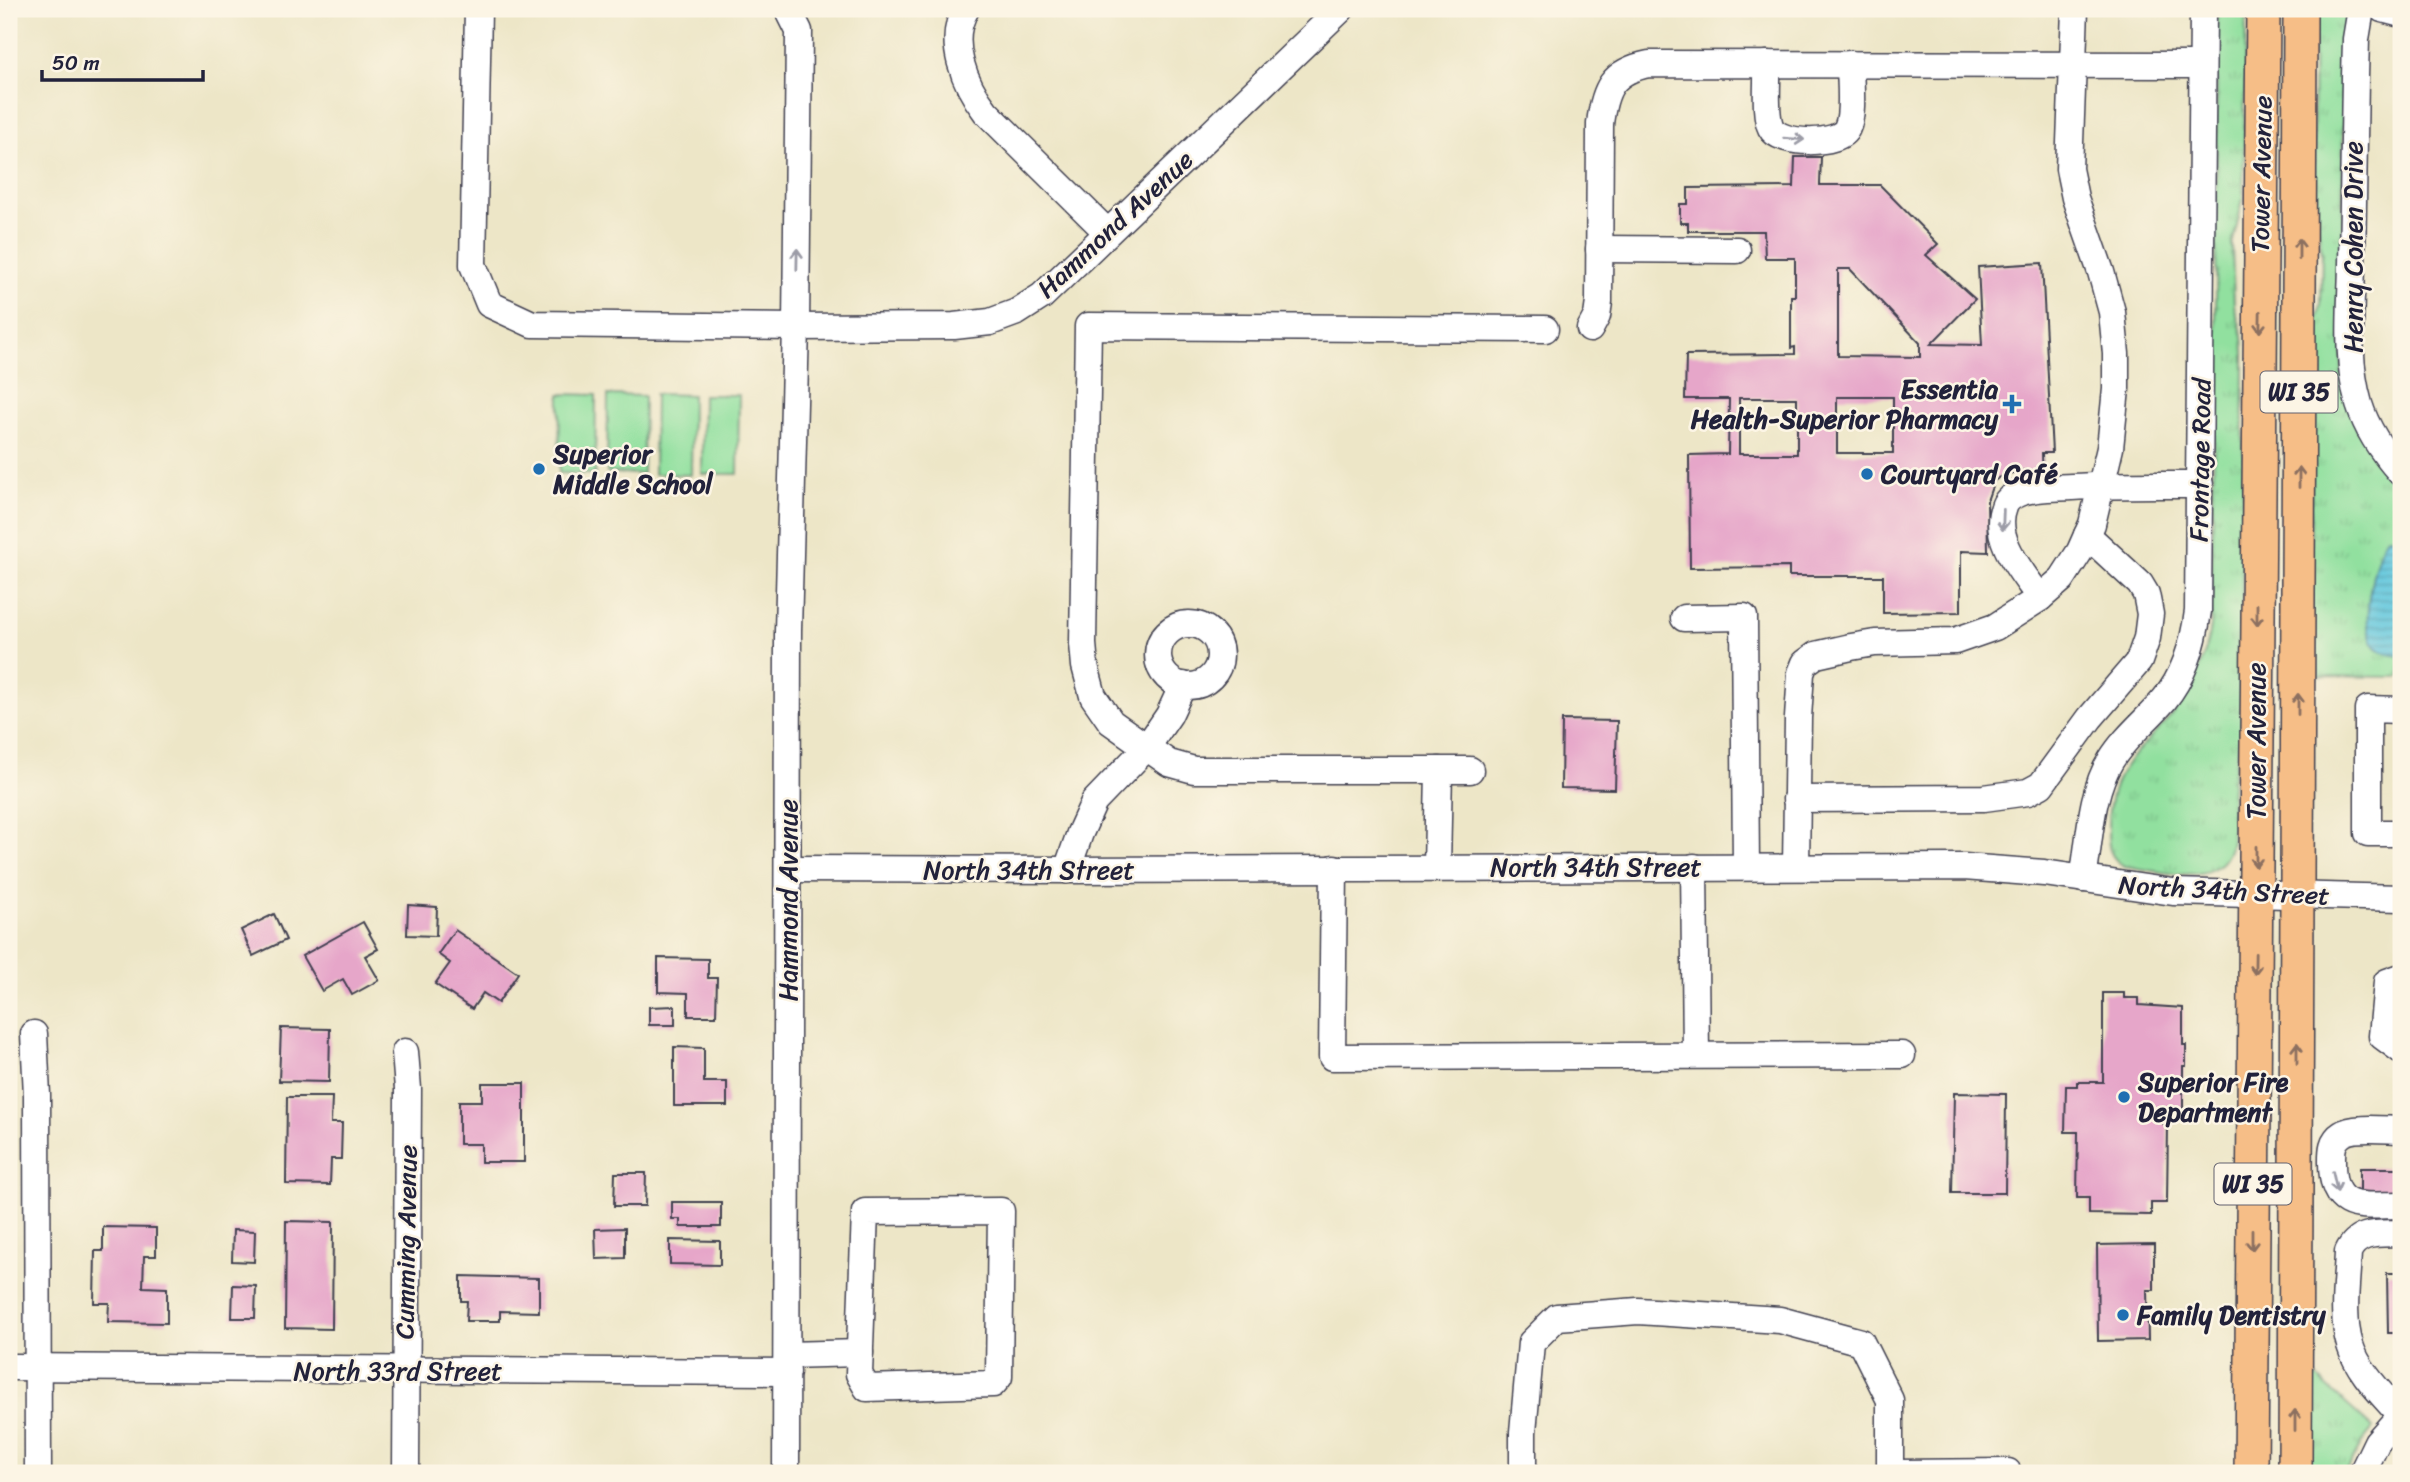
<svg xmlns="http://www.w3.org/2000/svg" width="2410" height="1482" viewBox="0 0 2410 1482" font-family="Sriracha,sans-serif">
  <style>
    .grass { fill: url(#grass-tufts); stroke: #5a816d; stroke-width: 2 }
    .garden { fill: #91e09f; stroke: #5a816d; stroke-width: 2 }
    .water { fill: url(#water-rules); stroke: #42748c; stroke-width: 2 }
    .building { fill: #e6a6c9; fill-rule: evenodd }
    .lines { fill: none; stroke-linecap: round; stroke-linejoin: round }
    .minor-casing { stroke: #403f50; stroke-width: 29 }
    .major-casing { stroke: #403f50; stroke-width: 36 }
    .minor { stroke: #fff; stroke-width: 26 }
    .major { stroke: #f6be87; stroke-width: 33 }
    .oneway { stroke: #9c9ca7 }
    .oneway2 { stroke: #8c7061 }
    .poi-dot { fill: #1f6fb2; stroke: #fcf5e5; stroke-width: 2.5 }
    .labels { text-anchor: middle; dominant-baseline: central; stroke-width: 5; stroke-linejoin: round; paint-order: stroke }
    .shield { fill: #fcf5e5; stroke: #63616e; stroke-width: 2 }
    .shield-label { font-size: 24px; font-weight: bold; fill: #22223b }
    .street-label { font-size: 26px; fill: #22223b; stroke: #fcf5e5 }
    .poi-label { font-size: 26px; font-weight: bold; fill: #22223b; stroke: #fcf5e5; text-anchor: start }
  </style>
  <defs>
    <pattern id="grass-tufts" width="24" height="20" patternUnits="userSpaceOnUse" patternTransform="scale(1.75)"><rect width="24" height="20" fill="#91e09f"/><path d="M3 7l-1-3M5 7V3M7 7l1-3M15 17l-1-3M17 17v-4M19 17l1-3" fill="none" stroke="#7dc08a"/></pattern>
    <pattern id="water-rules" width="6" height="5" patternUnits="userSpaceOnUse" patternTransform="scale(1.75)"><rect width="6" height="5" fill="#61c7de"/><path d="M0 2.5h6" fill="none" stroke="#50a1b5"/></pattern>
  </defs>
  <rect width="100%" height="100%" fill="#fcf5e5"/>
  <filter id="ink" filterUnits="userSpaceOnUse"><feTurbulence type="fractalNoise" baseFrequency=".0143" numOctaves="2"/><feDisplacementMap in="SourceGraphic" scale="14" xChannelSelector="R" yChannelSelector="G"/><feConvolveMatrix kernelMatrix="1 2 1 2 8 2 1 2 1" color-interpolation-filters="sRGB"/></filter>
  <filter id="wash" filterUnits="userSpaceOnUse"><feTurbulence type="fractalNoise" baseFrequency=".00686" numOctaves="4" result="noise"/><feDisplacementMap in="SourceGraphic" scale="28" xChannelSelector="R" yChannelSelector="G"/><feGaussianBlur stdDeviation="1.57" result="paint"/><feColorMatrix in="noise" values="0 0 0 0 0 0 0 0 0 0 0 0 0 0 0 0 0 1.4 0 .05"/><feComposite in="paint" operator="in"/></filter>
  <g filter="url(#wash)">
    <rect width="100%" height="100%" fill="#ede6c7"/>
    <g class="grass">
      <path d="M2217,9H2246L2243,199L2232,245L2234,305L2243,336L2244,354L2241,739C2237,755 2233,771 2232,787C2229,819 2244,865 2200,873C2176,877 2148,869 2124,866C2109,857 2108,847 2108,830C2108,755 2151,750 2184,698C2197,676 2207,652 2211,627L2216,327Z"/>
      <path d="M2313,9H2348L2343,34L2342,375L2375,461L2401,490V677L2309,676L2313,338L2321,304L2322,252L2314,204Z"/>
      <path d="M2305,1367L2373,1428L2362,1442L2346,1473H2304Z"/>
    </g>
    <g class="garden">
      <path d="M560,394L596,395L595,474L559,473Z"/>
      <path d="M655,394L692,395L691,475L654,474Z"/>
      <path d="M608,395L644,396L643,474L607,473Z"/>
      <path d="M703,395H739L738,474H702Z"/>
    </g>
    <path class="water" d="M2387,537L2401,538V656C2391,655 2379,653 2373,643C2360,622 2374,555 2387,537Z"/>
    <g id="blocks">
      <g class="building">
        <path d="M1795,157H1821L1820,185H1880L1938,244L1926,255L1975,299L1931,344L1982,345L1978,267L2042,263L2052,453H2042L2043,484H2024L2025,470L2004,475L1994,481L1987,501L1988,552L1961,551V612L1883,613V576H1789V567L1690,568L1689,455L1728,454L1729,399H1685L1686,355L1795,354V347L1791,348V296H1795V258H1765L1764,231H1688V223H1680V204H1688V188L1794,187ZM1838,269H1850L1920,343V357L1838,356ZM1837,397H1893V453H1837ZM1739,398H1797V454H1739Z"/>
        <path d="M1562,720L1617,721L1615,789L1561,788Z"/>
        <path d="M408,905L437,907L436,936L407,935Z"/>
        <path d="M274,914L286,940L253,956L241,930Z"/>
        <path d="M363,922L378,949L365,956L379,980L352,995L343,979L322,991L302,956Z"/>
        <path d="M455,930L518,973L498,1003L483,993L472,1009L435,984L450,963L438,954Z"/>
        <path d="M658,958L708,959V978H717L716,1016H688V993L658,992Z"/>
        <path d="M2103,993H2124V998H2139V1005L2183,1008V1045H2186V1066H2183V1109H2163V1124H2168L2167,1203H2151V1215L2089,1214V1198H2077L2078,1132H2065L2066,1086H2077V1082H2103Z"/>
        <path d="M675,1006V1025H649V1007Z"/>
        <path d="M281,1028L330,1029L329,1082L279,1081Z"/>
        <path d="M674,1047L704,1048V1082H727V1106H674Z"/>
        <path d="M482,1083H524V1162H481V1144H459V1101H482Z"/>
        <path d="M1954,1093L2006,1094L2005,1193H1952Z"/>
        <path d="M287,1097H332L331,1123H342L341,1159H331L330,1185L286,1184Z"/>
        <path d="M2360,1168H2401V1200L2360,1195Z"/>
        <path d="M615,1173H646L645,1206H614Z"/>
        <path d="M672,1202H721V1227H680V1219H672Z"/>
        <path d="M286,1221L333,1222L332,1329L285,1328Z"/>
        <path d="M103,1227L156,1228V1256H144L143,1287L167,1288V1323L108,1322L109,1303H94L95,1251H103Z"/>
        <path d="M625,1228V1258L596,1259L595,1229Z"/>
        <path d="M233,1230L255,1231L254,1262L232,1261Z"/>
        <path d="M670,1240L720,1241V1265L670,1264Z"/>
        <path d="M2154,1244V1290H2147L2148,1340L2098,1341L2097,1245Z"/>
        <path d="M2387,1273H2401V1333H2388Z"/>
        <path d="M461,1276L539,1278V1312L500,1311V1321H466L467,1301H461Z"/>
        <path d="M233,1285L256,1286L255,1318H232Z"/>
      </g>
    </g>
  </g>
  <g filter="url(#ink)">
    <use href="#blocks" fill-opacity="0" stroke="#403f50" stroke-width="2"/>
    <g class="lines">
      <defs>
        <g id="minor">
          <path d="M478,9L473,265L489,304L532,324L796,327L954,326L990,322L1017,312L1042,296L1341,9"/>
          <path d="M966,9C946,41 965,85 986,112L1107,232"/>
          <path d="M2361,9L2356,39L2355,77C2354,139 2353,202 2352,265C2351,311 2346,360 2359,404C2367,430 2383,453 2401,473"/>
          <path d="M2382,9L2401,14"/>
          <path d="M1767,64C1768,80 1764,114 1771,128C1779,145 1840,146 1847,128C1854,114 1850,81 1850,64"/>
          <path d="M1599,249L1737,250"/>
          <path d="M1590,329L1597,316L1599,302L1600,124C1604,89 1612,71 1649,64L2202,65"/>
          <path d="M2040,598C2024,574 1991,539 2004,507C2006,500 2012,496 2019,493C2035,487 2055,488 2072,487C2115,484 2157,485 2200,485"/>
          <path d="M1684,618L1744,617L1746,867"/>
          <circle cx="1189" cy="655" r="31"/>
          <path d="M2401,710L2368,709V833H2401"/>
          <path d="M1470,770H1194L1169,763L1111,722L1093,696L1085,666L1083,644L1088,326L1545,329"/>
          <path d="M1796,799L1984,798L2028,792L2041,785L2090,718L2139,661L2147,638L2150,614L2146,594L2140,584L2087,535"/>
          <path d="M1694,867L1696,1055"/>
          <path d="M1796,867L1798,718L1801,673L1805,663L1816,655L1851,647L1875,643L1955,641L1995,627L2040,598L2062,579L2080,551L2092,524L2110,448L2116,389V354L2112,312L2101,272L2075,198L2069,169L2075,9"/>
          <path d="M1334,868L1332,1057L1902,1055"/>
          <path d="M1437,868L1439,770"/>
          <path d="M788,869L1067,870L1964,867L2044,873L2173,892L2401,898"/>
          <path d="M1067,870L1080,833L1094,802L1147,747L1169,715L1183,685"/>
          <path d="M2083,879C2090,841 2090,793 2111,760C2125,737 2147,720 2164,700C2185,675 2194,643 2198,611L2203,9"/>
          <path d="M2401,977L2387,982L2382,1036L2401,1050"/>
          <path d="M34,1034L37,1095L38,1473"/>
          <path d="M405,1052L408,1089L406,1473"/>
          <path d="M2401,1130C2387,1130 2353,1126 2342,1134C2331,1141 2332,1152 2332,1163C2332,1214 2362,1205 2401,1205"/>
          <path d="M1001,1211L999,1377L993,1384L867,1388L859,1374L865,1212Z"/>
          <path d="M787,1355L860,1353"/>
          <path d="M9,1367L787,1372"/>
          <path d="M2401,1416C2383,1395 2358,1372 2350,1345C2341,1316 2347,1282 2348,1252C2358,1230 2380,1234 2401,1233"/>
          <path d="M786,1473L788,631L796,327L799,31L788,9"/>
          <path d="M1523,1473V1432L1531,1343L1557,1317L1638,1311L1780,1320L1861,1342L1890,1400V1473"/>
          <path d="M1897,1473L2008,1472"/>
          <path d="M2362,1473L2377,1442L2401,1415"/>
        </g>
        <g id="major">
          <path d="M2251,1473L2263,9"/>
          <path d="M2295,1473L2300,9"/>
        </g>
      </defs>
      <use href="#minor" class="minor-casing"/>
      <use href="#major" class="major-casing"/>
      <use href="#minor" class="minor"/>
      <use href="#major" class="major"/>
    </g>
    <defs><path id="oneway-shaft" d="M-6 0H5M1.5-3L5.5 0L1.5 3" fill="none" stroke-width="1.6" stroke-linecap="round" stroke-linejoin="round" transform="scale(1.75)"/></defs>
    <g class="oneway">
      <use href="#oneway-shaft" transform="translate(1794 139) rotate(4)"/>
      <use href="#oneway-shaft" transform="translate(797 259) rotate(-89)"/>
      <use href="#oneway-shaft" transform="translate(2003 520) rotate(92)"/>
      <use href="#oneway-shaft" transform="translate(2335 1182) rotate(77)"/>
    </g>
    <g class="oneway2">
      <use href="#oneway-shaft" transform="translate(2299 249) rotate(-90)"/>
      <use href="#oneway-shaft" transform="translate(2260 322) rotate(91)"/>
      <use href="#oneway-shaft" transform="translate(2299 477) rotate(-90)"/>
      <use href="#oneway-shaft" transform="translate(2257 615) rotate(90)"/>
      <use href="#oneway-shaft" transform="translate(2298 704) rotate(-90)"/>
      <use href="#oneway-shaft" transform="translate(2256 857) rotate(90)"/>
      <use href="#oneway-shaft" transform="translate(2255 964) rotate(91)"/>
      <use href="#oneway-shaft" transform="translate(2297 1053) rotate(-90)"/>
      <use href="#oneway-shaft" transform="translate(2252 1240) rotate(90)"/>
      <use href="#oneway-shaft" transform="translate(2295 1420) rotate(-90)"/>
    </g>
  </g>
  <g class="poi-dot">
    <path d="M2008.5 393.5h7v7h7v7h-7v7h-7v-7h-7v-7h7z"/>
    <circle cx="539" cy="469" r="7"/>
    <circle cx="1867" cy="474" r="7"/>
    <circle cx="2124" cy="1097" r="7"/>
    <circle cx="2123" cy="1315" r="7"/>
  </g>
  <g class="labels">
    <g class="shield">
      <rect x="2260.5" y="371.5" width="77" height="41" rx="5"/>
      <rect x="2214.5" y="1163.5" width="77" height="41" rx="5"/>
    </g>
    <g class="shield-label">
      <text x="2299" y="392">WI 35</text>
      <text x="2253" y="1184">WI 35</text>
    </g>
    <g class="street-label">
      <text transform="translate(2261 174) rotate(-89)">Tower Avenue</text>
      <text transform="translate(1115 224) rotate(-43)">Hammond Avenue</text>
      <text transform="translate(2353 247) rotate(-90)">Henry Cohen Drive</text>
      <text transform="translate(2200 460) rotate(-89)">Frontage Road</text>
      <text transform="translate(2256 741) rotate(-90)">Tower Avenue</text>
      <text x="1596" y="867">North 34th Street</text>
      <text x="1029" y="870">North 34th Street</text>
      <text transform="translate(2224 890) rotate(3)">North 34th Street</text>
      <text transform="translate(788 900) rotate(-90)">Hammond Avenue</text>
      <text transform="translate(406 1242) rotate(-89)">Cumming Avenue</text>
      <text x="398" y="1371">North 33rd Street</text>
    </g>
    <g class="poi-label">
      <text x="1998" y="389" text-anchor="end">Essentia<tspan x="1998" dy="30">Health-Superior Pharmacy</tspan></text>
      <text x="553" y="454">Superior<tspan x="553" dy="30">Middle School</tspan></text>
      <text x="1881" y="474">Courtyard Café</text>
      <text x="2138" y="1082">Superior Fire<tspan x="2138" dy="30">Department</tspan></text>
      <text x="2137" y="1315">Family Dentistry</text>
    </g>
  </g>
  <rect width="2410" height="1482" fill="none" stroke="#fcf5e5" stroke-width="35"/>
  <path d="M42 70v10h161v-10" fill="none" stroke="#22223b" stroke-width="3.5"/>
  <text x="52" y="70" font-size="21" fill="#22223b" stroke="#fcf5e5" stroke-width="5" paint-order="stroke">50 m</text>
</svg>
